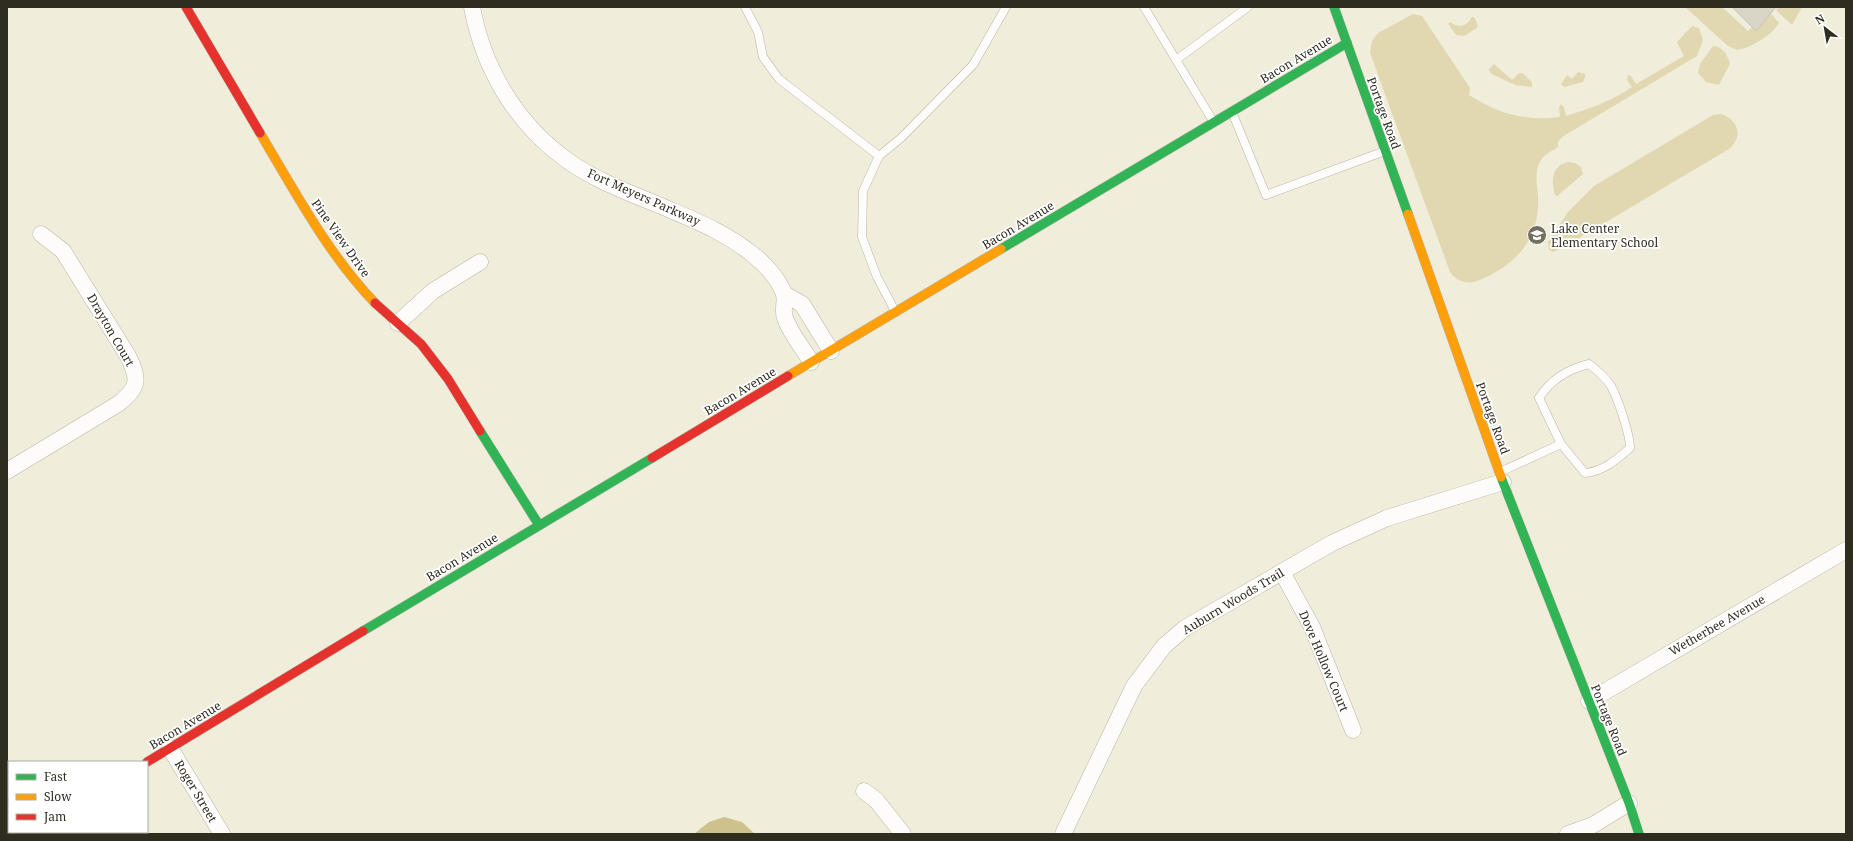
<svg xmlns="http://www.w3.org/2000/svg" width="1853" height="841" viewBox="0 0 1853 841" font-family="'Noto Serif',serif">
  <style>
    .green { fill: #e1d8b1 }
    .water { fill: #cec28c }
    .building { fill: #d9d6c8; stroke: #c8c4b6 }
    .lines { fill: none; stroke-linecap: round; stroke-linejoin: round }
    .lane-casing { stroke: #b8b5a7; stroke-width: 9 }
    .street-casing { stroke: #b8b5a7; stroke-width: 17 }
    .fast-casing { stroke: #b8b5a7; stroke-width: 10 }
    .slow-casing { stroke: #b8b5a7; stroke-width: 10 }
    .jam-casing { stroke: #b8b5a7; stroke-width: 10 }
    .lane { stroke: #fdfcfa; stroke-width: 8 }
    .street { stroke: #fdfcfa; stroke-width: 16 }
    .fast { stroke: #30b455; stroke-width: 9 }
    .slow { stroke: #ff9f0a; stroke-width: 9 }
    .jam { stroke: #e5322d; stroke-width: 9 }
    .labels { text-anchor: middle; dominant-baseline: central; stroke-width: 3.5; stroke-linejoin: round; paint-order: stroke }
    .street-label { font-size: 12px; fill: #2f2c20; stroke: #fff }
    .poi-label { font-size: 12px; fill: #2f2c20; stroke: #fff; text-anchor: start }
  </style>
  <rect width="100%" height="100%" fill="#f1eddb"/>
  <g class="green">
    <path d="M1685,7H1722L1748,31L1752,27L1756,30L1771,14L1779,23C1772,35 1751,48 1737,50L1728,46Z"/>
    <path d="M1779,7H1802L1792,25L1776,10Z"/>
    <path d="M1413,14L1422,16L1470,88L1469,95C1497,113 1526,122 1560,117L1559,107L1561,104L1564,107L1566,116C1588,109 1612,101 1632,87L1627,80L1628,75H1630L1636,84L1684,56L1677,42L1692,26L1699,28L1703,40L1697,56L1562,137L1558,142V147C1552,151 1545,154 1541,160C1534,170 1537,184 1538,196C1540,239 1518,263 1480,280C1469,285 1457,282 1450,272L1370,53L1372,41L1378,33Z"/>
    <path d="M1472,17H1474L1478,25L1477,28L1464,36L1456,35L1448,24L1450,22C1458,28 1467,27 1472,17Z"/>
    <path d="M1713,46C1722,46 1728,55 1730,64L1719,85L1706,82L1698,73L1700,64Z"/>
    <path d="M1494,64L1512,80L1519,73H1522L1532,82V87L1515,85L1490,73L1489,69Z"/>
    <path d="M1578,72L1585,74V77L1583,82L1564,87L1561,84L1567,75L1572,79Z"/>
    <path d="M1721,114C1738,120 1744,136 1729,149L1564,247L1553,252L1549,250L1548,242L1568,212L1594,186L1713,115Z"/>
    <path d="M1568,162L1575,163L1581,167L1583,174L1557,196L1555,195C1551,181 1551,166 1568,162Z"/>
  </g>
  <path class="water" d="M724,817L742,822L755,834H694L709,822Z"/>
  <path class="building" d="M1732,7H1776L1756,31Z"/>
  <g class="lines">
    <defs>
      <g id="lane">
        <path d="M745,7L758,32L763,57L779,79L879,156"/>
        <path d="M1144,7L1213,121"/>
        <path d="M1176,60L1248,7"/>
        <path d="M1232,112L1266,195L1385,151"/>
        <path d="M895,311L877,277L862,237L863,191L879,156L901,138L973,65L1006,7"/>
        <path d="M1500,472L1561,444L1585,473C1604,471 1616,460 1630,448C1630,434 1618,399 1611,386C1605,377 1598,371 1589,364C1568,369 1551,379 1539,398L1561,444"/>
      </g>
      <g id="street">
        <path d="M472,7C483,67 515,122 564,158C592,179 627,192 659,205C691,219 724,231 752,254C764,263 779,279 784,294C786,301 782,311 785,318C790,333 803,348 811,362"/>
        <path d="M784,294L802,304L831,351"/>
        <path d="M398,323L433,291L480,262"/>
        <path d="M7,471L118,404C140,387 139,379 128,356L63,251L41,234"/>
        <path d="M1282,572L1312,627L1353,730"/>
        <path d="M1589,701L1846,550"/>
        <path d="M170,748L222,834"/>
        <path d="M864,791L876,800L903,834"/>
        <path d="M1063,834L1134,686L1164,646L1185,628L1332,543L1387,518L1503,482"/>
        <path d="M1568,834L1593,825L1629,803"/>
      </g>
      <g id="fast">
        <path d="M1334,7L1408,214"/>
        <path d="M1001,249L1347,43"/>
        <path d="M480,431L539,525"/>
        <path d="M1501,477L1629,803L1639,834"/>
        <path d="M363,631L652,458"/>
        <path d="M29,834L32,832"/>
      </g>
      <g id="slow">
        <path d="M260,133C295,192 328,254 375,303"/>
        <path d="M1408,214L1501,477"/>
        <path d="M788,376L1001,249"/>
      </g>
      <g id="jam">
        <path d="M186,7L260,133"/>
        <path d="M375,303L421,344L448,379L480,431"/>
        <path d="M652,458L788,376"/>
        <path d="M147,762L363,631"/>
      </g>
    </defs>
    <use href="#lane" class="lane-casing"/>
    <use href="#street" class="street-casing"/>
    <use href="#fast" class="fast-casing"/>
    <use href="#slow" class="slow-casing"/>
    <use href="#jam" class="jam-casing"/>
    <use href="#lane" class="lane"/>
    <use href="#street" class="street"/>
    <use href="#fast" class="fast"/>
    <use href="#slow" class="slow"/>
    <use href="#jam" class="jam"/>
  </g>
  <defs>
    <symbol id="school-disc" viewBox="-11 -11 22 22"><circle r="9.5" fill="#737061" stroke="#fff"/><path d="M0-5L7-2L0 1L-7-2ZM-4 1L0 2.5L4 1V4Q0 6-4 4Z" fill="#fff"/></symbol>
  </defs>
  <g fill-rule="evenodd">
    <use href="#school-disc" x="1526" y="224" width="22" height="22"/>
  </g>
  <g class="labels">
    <g class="street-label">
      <text transform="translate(1296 59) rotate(-31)">Bacon Avenue</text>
      <text transform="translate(1384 113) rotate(70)">Portage Road</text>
      <text transform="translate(644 197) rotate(24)">Fort Meyers Parkway</text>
      <text transform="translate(1018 225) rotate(-31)">Bacon Avenue</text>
      <text transform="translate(341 238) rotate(55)">Pine View Drive</text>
      <text transform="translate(111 330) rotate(60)">Drayton Court</text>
      <text transform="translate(740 391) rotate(-31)">Bacon Avenue</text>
      <text transform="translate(1493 418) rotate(70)">Portage Road</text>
      <text transform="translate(462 557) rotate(-31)">Bacon Avenue</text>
      <text transform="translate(1233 601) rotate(-31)">Auburn Woods Trail</text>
      <text transform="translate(1717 625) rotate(-30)">Wetherbee Avenue</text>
      <text transform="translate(1324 661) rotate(67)">Dove Hollow Court</text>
      <text transform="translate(1609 720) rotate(68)">Portage Road</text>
      <text transform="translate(185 725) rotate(-31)">Bacon Avenue</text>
      <text transform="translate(196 791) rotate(59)">Roger Street</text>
    </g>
    <g class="poi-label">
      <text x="1551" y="228">Lake Center<tspan x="1551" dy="14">Elementary School</tspan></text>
    </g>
  </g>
  <rect width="1853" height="841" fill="none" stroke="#2f2c20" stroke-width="16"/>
  <rect x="8" y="761" width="140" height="72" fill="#ffffff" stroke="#acaba6"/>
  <rect x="16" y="774" width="20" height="6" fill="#30b455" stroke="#acaba6"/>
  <text x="44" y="781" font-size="12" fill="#2f2c20">Fast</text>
  <rect x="16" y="794" width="20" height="6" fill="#ff9f0a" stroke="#acaba6"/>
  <text x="44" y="801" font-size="12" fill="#2f2c20">Slow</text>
  <rect x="16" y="814" width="20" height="6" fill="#e5322d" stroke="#acaba6"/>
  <text x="44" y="821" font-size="12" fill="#2f2c20">Jam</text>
  <g transform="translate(1825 28) rotate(329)" stroke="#ffffff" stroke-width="3" paint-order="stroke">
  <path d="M0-3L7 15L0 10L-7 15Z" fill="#2f2c20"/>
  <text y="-6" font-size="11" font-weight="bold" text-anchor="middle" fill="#2f2c20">N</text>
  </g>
</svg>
